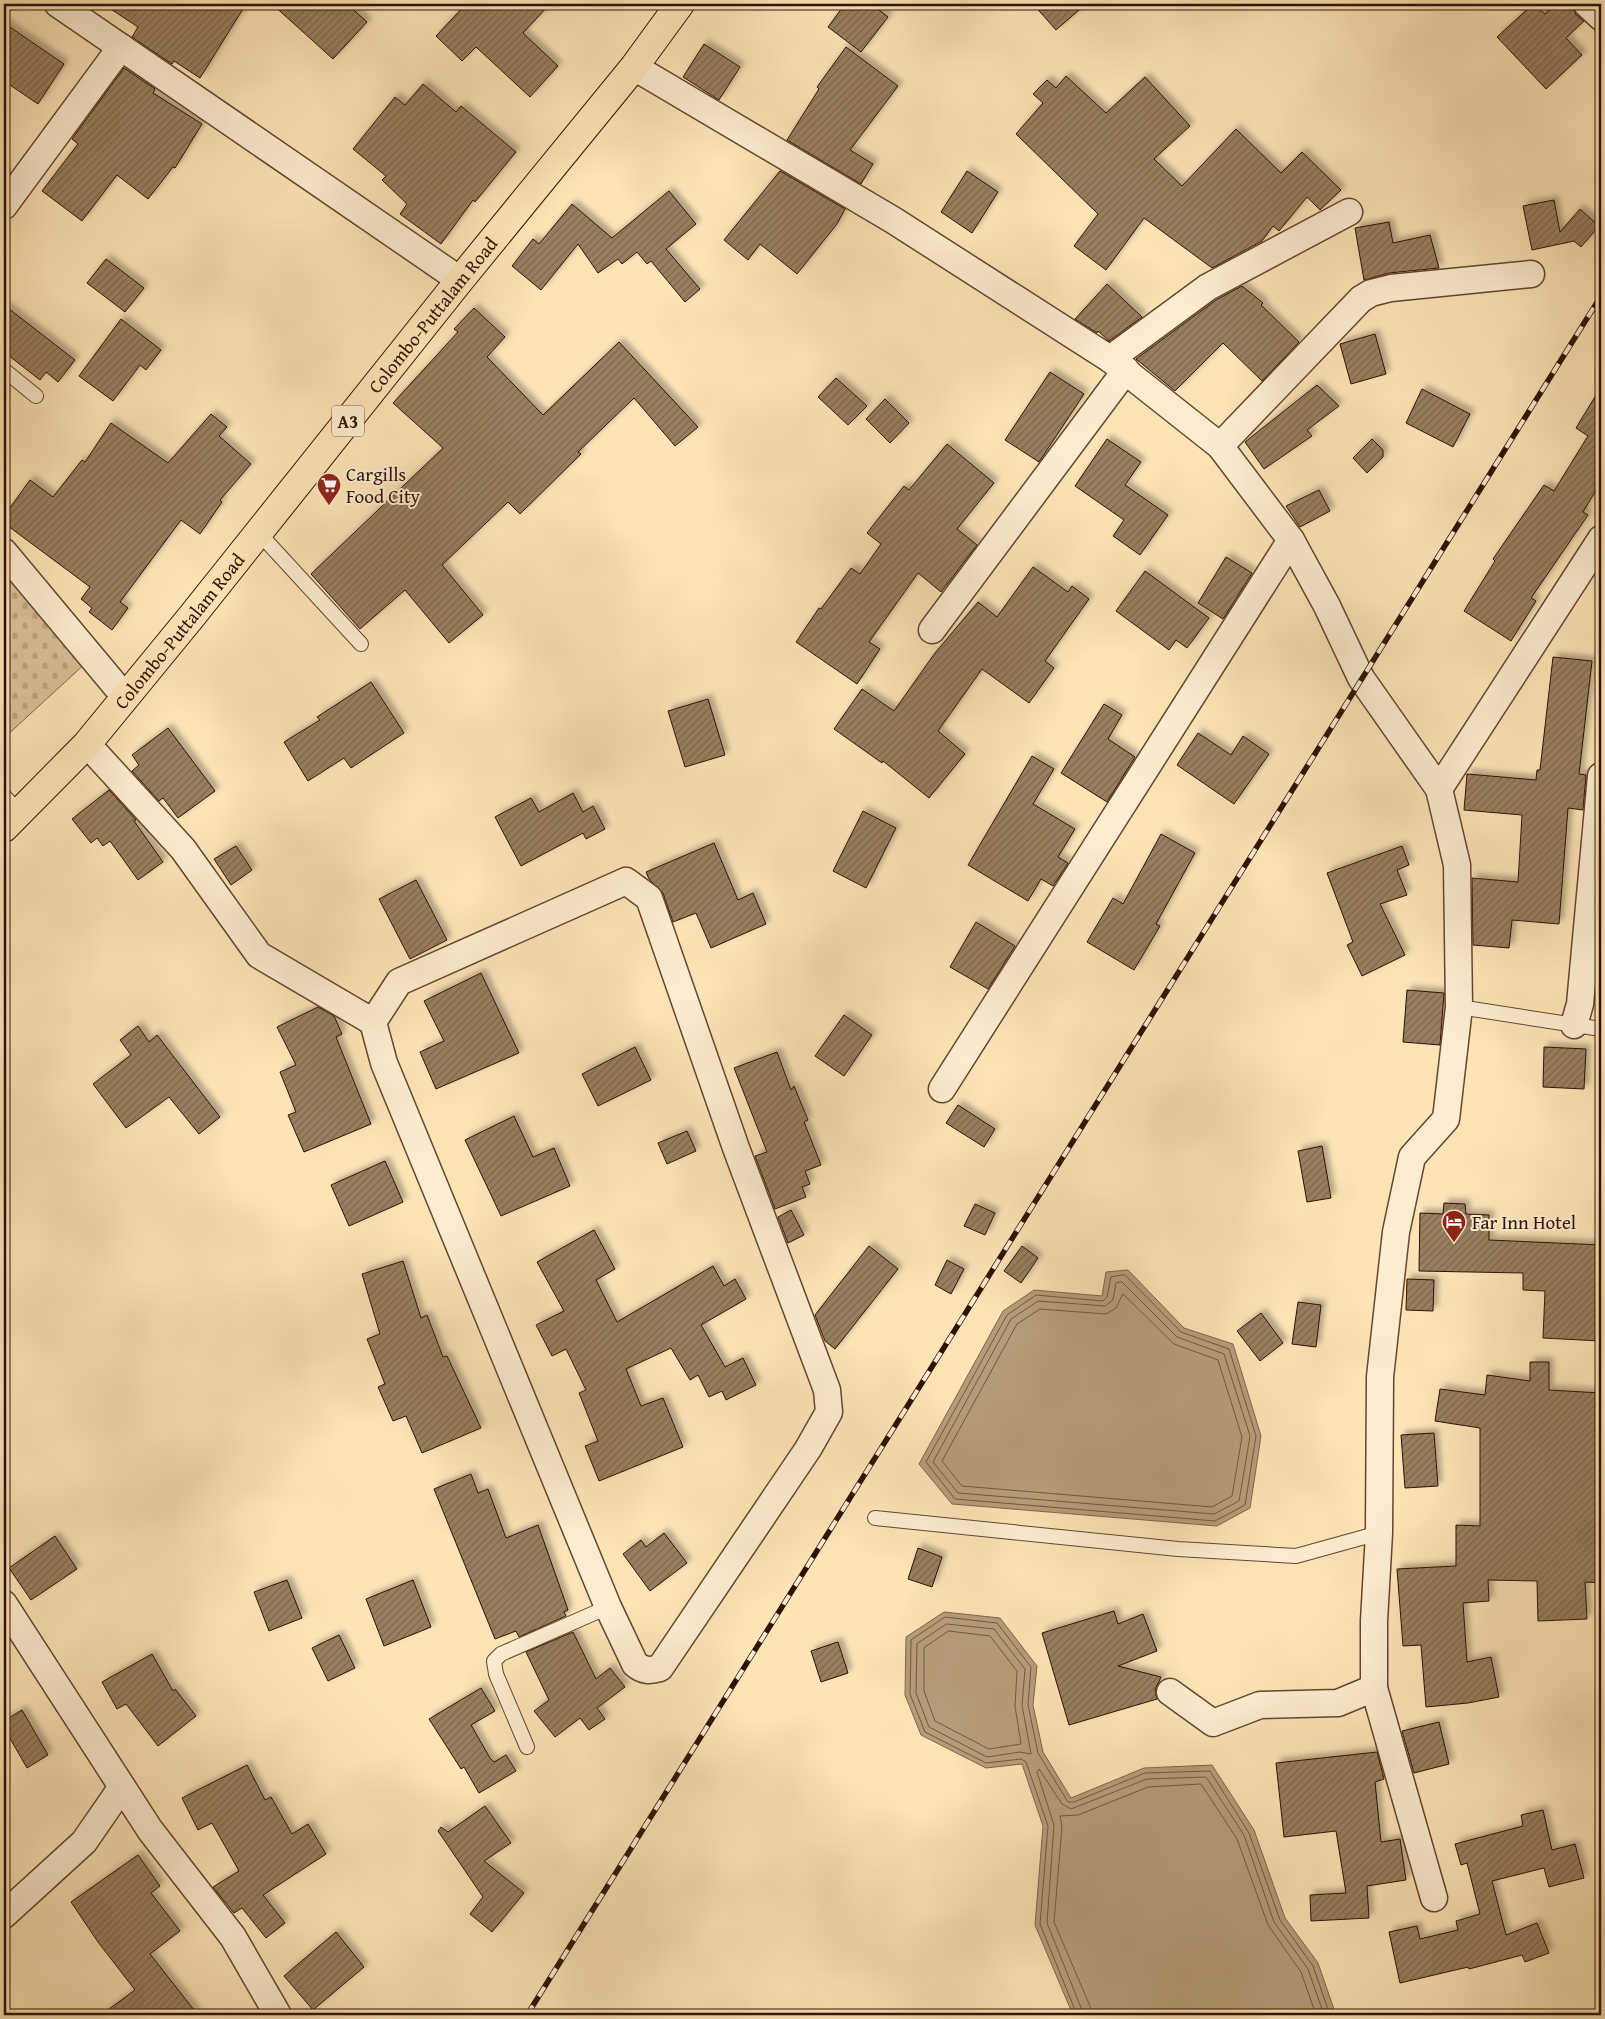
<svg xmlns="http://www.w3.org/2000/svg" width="1605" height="2019" viewBox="0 0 1605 2019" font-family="'Gentium Book Plus',serif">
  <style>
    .cemetery { fill: url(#cemetery-stones); stroke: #84694c }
    .water { fill: #b69d79; stroke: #806549 }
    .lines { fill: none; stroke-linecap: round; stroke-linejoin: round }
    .shore { stroke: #72583c; stroke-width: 1 }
    .building { fill: url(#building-hatch); stroke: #2e1200; filter: url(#shadow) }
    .lane-casing { stroke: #62462e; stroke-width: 16 }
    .street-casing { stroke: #62462e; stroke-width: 29 }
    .highway-casing { stroke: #2e1200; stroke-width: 30 }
    .lane { stroke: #fdedd0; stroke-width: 14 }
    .street { stroke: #fdedd0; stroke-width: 26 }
    .highway { stroke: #fce4b7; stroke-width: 28 }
    .rail-casing { stroke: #2e1200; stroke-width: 5.5 }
    .rail { stroke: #fdedd0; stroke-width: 4; stroke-dasharray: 11; stroke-linecap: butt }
    .labels { text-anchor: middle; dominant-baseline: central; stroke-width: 4; stroke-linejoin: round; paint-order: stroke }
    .shield { fill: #fdedd0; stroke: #6c543e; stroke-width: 1 }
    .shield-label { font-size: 18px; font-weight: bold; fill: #2e1200 }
    .street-label { font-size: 19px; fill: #2e1200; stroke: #fdedd0 }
    .poi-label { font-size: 19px; fill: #2e1200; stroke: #fdedd0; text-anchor: start }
  </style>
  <defs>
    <pattern id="cemetery-stones" width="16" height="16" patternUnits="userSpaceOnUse" patternTransform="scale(1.25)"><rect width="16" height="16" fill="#d9c098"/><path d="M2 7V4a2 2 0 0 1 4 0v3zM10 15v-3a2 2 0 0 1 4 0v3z" fill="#bba481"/></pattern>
    <pattern id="building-hatch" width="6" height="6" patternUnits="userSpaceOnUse" patternTransform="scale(1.25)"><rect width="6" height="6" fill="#997f5f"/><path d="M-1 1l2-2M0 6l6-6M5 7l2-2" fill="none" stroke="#7d674c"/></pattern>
    <filter id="shadow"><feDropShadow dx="4.5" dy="-4.5" stdDeviation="2.5" flood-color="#0004"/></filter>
  </defs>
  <rect width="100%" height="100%" fill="#fce4b7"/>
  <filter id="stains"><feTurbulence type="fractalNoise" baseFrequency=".004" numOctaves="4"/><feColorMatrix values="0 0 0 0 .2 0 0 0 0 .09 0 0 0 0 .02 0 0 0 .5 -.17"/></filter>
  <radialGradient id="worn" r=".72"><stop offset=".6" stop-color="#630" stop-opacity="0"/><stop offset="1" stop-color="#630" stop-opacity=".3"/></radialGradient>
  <path class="cemetery" d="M4,567L88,661L4,738Z"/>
  <g class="water">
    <path d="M1128,1270L1184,1328L1233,1344L1261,1436L1250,1508L1217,1526L952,1504L919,1464L1003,1311L1034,1290L1102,1296L1106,1272Z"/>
    <path d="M944,1612L1000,1618L1037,1666L1033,1705L1043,1752L1071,1798L1144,1768L1212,1765L1254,1830L1285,1918L1318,1963L1336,2015H1073L1035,1925L1043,1826L1022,1764L986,1768L921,1735L905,1695L906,1637Z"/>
  </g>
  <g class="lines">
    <g class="shore">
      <path d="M1125,1275L1181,1332L1229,1349L1256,1436L1245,1505L1215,1521L955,1499L926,1462L1007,1315L1036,1295L1103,1301L1107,1297L1111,1277Z"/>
      <path d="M1122,1282L1177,1337L1224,1354L1250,1436L1239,1501L1214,1514L958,1493L933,1462L1011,1319L1038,1301L1105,1306L1113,1300L1116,1283Z"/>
      <path d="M1123,1294L1174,1344L1218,1360L1242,1437L1232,1496L1212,1507L962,1486L942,1461L1017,1324L1040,1309L1106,1314L1116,1308Z"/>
      <path d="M947,1624L994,1629L1025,1669L1022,1705L1031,1754L1020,1752L987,1757L929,1727L916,1693L917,1644Z"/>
      <path d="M949,1631L990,1636L1017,1671L1015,1706L1021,1744L989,1749L935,1721L924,1691V1648Z"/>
      <path d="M1077,2015L1040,1924L1048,1826L1026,1762L1021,1759L986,1763L925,1732L910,1694L911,1640L945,1617L997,1623L1031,1667L1028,1705L1038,1753L1068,1802H1074L1145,1773L1210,1771L1249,1833L1280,1920L1313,1966L1330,2015"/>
      <path d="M1084,2015L1047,1923L1054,1825L1037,1772L1039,1769L1062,1804L1071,1809L1147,1779L1206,1777L1244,1835L1274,1922L1308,1969L1324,2015"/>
      <path d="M1091,2015L1090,2006L1054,1922L1062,1827L1060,1816L1078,1815L1148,1787L1201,1784L1237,1839L1268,1925L1301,1972L1316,2015"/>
    </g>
  </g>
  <g class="building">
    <path d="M103,4H246L200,78L174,61L172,64L132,37L138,27Z"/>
    <path d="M272,4H347L367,22L333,59Z"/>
    <path d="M466,4H550L523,33L558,66L530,97L476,47L462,61L436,36Z"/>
    <path d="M845,4H871L888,17L861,52L828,27Z"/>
    <path d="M1033,4H1086L1056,30Z"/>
    <path d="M1533,4L1545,14L1556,4H1572L1576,15L1584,21L1566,38L1582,55L1546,89L1497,37Z"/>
    <path d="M4,23L64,64L38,104L4,81Z"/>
    <path d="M704,44L740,67L719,100L683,77Z"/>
    <path d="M846,47L898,86L850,150L873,164L861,184L787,140L819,89L817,87Z"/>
    <path d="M124,68L155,89L153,93L202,124L175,168L173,167L148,199L117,175L82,221L42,191L78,144L72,139Z"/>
    <path d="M1066,76L1106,113L1145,77L1190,126L1154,159L1182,186L1236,129L1281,173L1302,152L1341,190L1320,210L1307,197L1279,231L1273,226L1262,241L1212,268L1144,218L1106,270L1074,246L1098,214L1016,134L1043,103L1033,94L1047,80L1056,88Z"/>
    <path d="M423,84L456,112L461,106L516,152L475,202L473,200L441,244L400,214L407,204L382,180L386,176L353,149L395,97L405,105Z"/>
    <path d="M780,171L845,209L837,224L797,274L760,244L748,260L724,240Z"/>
    <path d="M967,171L998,192L972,233L941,212Z"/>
    <path d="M669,191L696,224L666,249L700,289L685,302L651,261L647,264L637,252L622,264L618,259L598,273L578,244L541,290L512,266L533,239L539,244L572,204L612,238Z"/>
    <path d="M1554,200L1560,232L1580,209L1599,226L1581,247L1574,241L1532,250L1523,206Z"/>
    <path d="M1389,222L1393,243L1430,235L1439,268L1389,273L1364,280L1355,228Z"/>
    <path d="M106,259L144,288L125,312L87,283Z"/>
    <path d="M1107,284L1142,317L1109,341L1098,331L1097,333L1075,319Z"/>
    <path d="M1242,286L1263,303L1261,305L1299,342L1262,381L1223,343L1175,391L1136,359L1216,300Z"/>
    <path d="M4,305L75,360L58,382L46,372L40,380L4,352Z"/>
    <path d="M474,308L505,337L487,357L543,415L619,342L698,427L675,446L634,398L578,452L581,454L520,514L508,502L442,565L483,615L449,643L405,590L360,629L311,574L443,448L393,403L458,332L454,329Z"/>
    <path d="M121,319L161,350L146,370L140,365L113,401L79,376Z"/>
    <path d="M1375,334L1386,374L1351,384L1340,344Z"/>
    <path d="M1050,372L1084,394L1039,462L1005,440Z"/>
    <path d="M836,378L867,406L848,425L818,397Z"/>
    <path d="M1317,385L1339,406L1307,430L1312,436L1264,469L1245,442Z"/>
    <path d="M1601,387V482L1583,512L1588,515L1531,598L1536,601L1511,641L1464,611L1495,561L1493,559L1544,485L1554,491L1588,436L1576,428Z"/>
    <path d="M1422,389L1470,414L1453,447L1406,423Z"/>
    <path d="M885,399L909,423L890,443L866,419Z"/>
    <path d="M211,414L227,427L219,436L251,464L220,500L222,502L200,534L181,520L120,602L128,608L112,630L89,612L92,608L81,599L90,587L4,523V516L30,480L53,497L82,460L85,462L111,423L168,463Z"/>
    <path d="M1107,439L1141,462L1125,485L1168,515L1140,555L1113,536L1124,520L1075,486Z"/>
    <path d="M1372,439L1383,450V457L1367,473L1353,458Z"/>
    <path d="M947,444L994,483L957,529L977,545L941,592L918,573L869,642L880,649L857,684L796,642L819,608L821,609L851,568L860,574L881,544L867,533L904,486L909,490Z"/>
    <path d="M1319,490L1330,511L1300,527L1286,506Z"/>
    <path d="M1226,557L1252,573L1223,619L1198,603Z"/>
    <path d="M1033,567L1068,592L1072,586L1089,599L1045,661L1054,668L1029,703L982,669L938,731L965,754L929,798L883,761L882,763L834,729L862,689L894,711L935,653L978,602L997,617Z"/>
    <path d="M1145,571L1209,618L1187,648L1176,640L1169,650L1116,611Z"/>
    <path d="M1553,657L1592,661L1579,774L1586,775L1583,810L1568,808L1559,924L1512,920L1509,948L1473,945L1472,878L1518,882L1522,815L1464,810L1467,774L1536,780L1537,770H1540Z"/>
    <path d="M371,682L404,733L351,768L344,758L308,781L284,742L320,720L317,717Z"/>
    <path d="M708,699L725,755L685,767L668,711Z"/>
    <path d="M1104,704L1122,715L1108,739L1135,757L1107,802L1061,773Z"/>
    <path d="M168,728L215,791L178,818L163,798L159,801L132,771L139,765L132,755Z"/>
    <path d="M1198,733L1231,755L1243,736L1269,754L1234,804L1177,765Z"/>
    <path d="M1032,756L1054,769L1033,804L1075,829L1058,857L1068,863L1053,886L1041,879L1028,901L968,865Z"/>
    <path d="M109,790L136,820L134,821L163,862L138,880L110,841L103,846L97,838L91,843L72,819Z"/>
    <path d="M573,793L583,812L593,806L605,829L586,839L583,833L521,866L495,817L531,798L539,812Z"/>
    <path d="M863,811L896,828L866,888L833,871Z"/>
    <path d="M1161,834L1195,853L1156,924L1160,926L1134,970L1087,942L1113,898L1123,904Z"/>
    <path d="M714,843L738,900L753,893L766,924L711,948L696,913L673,922L663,893L649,879L646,872Z"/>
    <path d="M236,846L252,870L231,885L214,859Z"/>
    <path d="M1402,846L1409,865L1397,870L1407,895L1380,904L1405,955L1362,976L1347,945L1353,942L1327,873Z"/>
    <path d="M416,880L447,940L410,959L379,899Z"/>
    <path d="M976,922L1015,946L988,989L950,967Z"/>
    <path d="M481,973L519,1053L436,1089L420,1052L444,1041L424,1001Z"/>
    <path d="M1407,990L1444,993L1440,1045L1403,1042Z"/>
    <path d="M318,1007L334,1016L342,1034L336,1037L371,1124L304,1152L288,1115L296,1112L280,1072L296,1065L277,1027Z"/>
    <path d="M844,1015L872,1035L844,1076L815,1056Z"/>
    <path d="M138,1026L149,1042L157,1035L220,1117L199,1134L169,1097L126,1128L93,1084L131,1055L120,1040Z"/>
    <path d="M635,1047L651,1080L598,1106L582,1074Z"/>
    <path d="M1544,1047L1586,1049L1584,1089L1543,1087Z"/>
    <path d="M777,1052L791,1090L794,1086L808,1120L804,1122L821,1165L805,1171L810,1184L802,1187L806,1197L775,1209L755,1156L767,1152L734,1068Z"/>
    <path d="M958,1105L995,1129L984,1147L946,1123Z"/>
    <path d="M514,1116L533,1157L554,1148L570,1186L501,1216L465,1140Z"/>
    <path d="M687,1131L696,1151L667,1164L658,1143Z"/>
    <path d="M1322,1146L1331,1198L1307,1202L1298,1151Z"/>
    <path d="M385,1161L403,1202L349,1226L331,1185Z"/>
    <path d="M1444,1203L1465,1204L1466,1214L1489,1215V1240L1601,1245V1341L1543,1338L1545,1291L1523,1290V1273L1419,1271L1420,1213L1443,1214Z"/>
    <path d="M975,1204L995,1213L985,1235L964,1226Z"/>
    <path d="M791,1210L804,1235L788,1243L778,1217Z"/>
    <path d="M594,1230L615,1269L596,1280L617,1322L713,1266L724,1286L735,1279L746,1299L701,1325L725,1367L743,1358L756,1385L726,1400L722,1391L709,1397L698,1375L690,1380L671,1348L626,1369L641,1406L663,1398L683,1447L599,1481L585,1446L598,1441L579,1393L586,1390L566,1349L552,1356L536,1325L564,1311L537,1262Z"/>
    <path d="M869,1246L898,1269L835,1349L825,1341L815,1315Z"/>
    <path d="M1022,1246L1038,1258L1021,1283L1004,1271Z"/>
    <path d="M947,1260L964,1269L951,1294L935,1285Z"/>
    <path d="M403,1261L421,1318L427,1315L443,1357L447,1356L481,1428L422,1453L406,1416L393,1421L378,1387L385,1384L367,1339L380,1334L362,1274Z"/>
    <path d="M1407,1279L1434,1280L1433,1311L1406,1310Z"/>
    <path d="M1298,1302L1321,1305L1316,1347L1292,1344Z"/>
    <path d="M1261,1313L1283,1343L1260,1361L1237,1331Z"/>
    <path d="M1530,1362H1549V1390L1601,1393V1583L1585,1582L1587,1619L1538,1621L1537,1581L1488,1580L1489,1601L1463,1603L1467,1662L1491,1657L1499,1697L1468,1703L1426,1707L1421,1645L1403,1646L1397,1569L1456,1566V1525L1480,1526V1428L1435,1421L1440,1389L1485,1395L1487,1375L1530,1381Z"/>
    <path d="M1434,1433L1438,1486L1405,1488L1401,1435Z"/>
    <path d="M471,1474L478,1493L488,1489L506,1538L538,1525L568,1610L564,1612L566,1616L519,1637L516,1631L495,1639L434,1489Z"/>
    <path d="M664,1533L687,1563L650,1591L623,1554L641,1540L646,1547Z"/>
    <path d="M55,1536L77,1569L31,1600L9,1568Z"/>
    <path d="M918,1548L942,1557L932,1587L908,1579Z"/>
    <path d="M287,1580L302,1618L269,1631L254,1592Z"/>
    <path d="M413,1580L431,1627L384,1646L366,1599Z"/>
    <path d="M1114,1611L1118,1624L1143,1614L1157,1651L1118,1666L1161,1677L1155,1690L1157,1699L1069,1725L1042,1633Z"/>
    <path d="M573,1632L596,1679L610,1668L625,1687L597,1708L605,1719L589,1730L580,1718L555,1737L534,1711L549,1700L526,1652Z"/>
    <path d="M339,1635L355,1668L328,1681L312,1648Z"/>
    <path d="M838,1642L848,1673L821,1682L811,1651Z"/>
    <path d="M152,1654L173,1691L175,1689L196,1716L158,1746L126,1704L117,1709L102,1682Z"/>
    <path d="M481,1688L495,1711L471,1725L490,1758L494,1762L506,1755L516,1771L479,1793L464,1767L461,1769L429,1719Z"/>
    <path d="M22,1710L48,1755L27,1768L4,1728V1721Z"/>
    <path d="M1439,1722L1449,1764L1414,1773L1402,1731Z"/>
    <path d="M1377,1752L1384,1779L1375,1782L1381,1842L1400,1839L1406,1880L1367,1886L1369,1918L1311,1921L1310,1895L1346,1893L1336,1831L1284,1837L1276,1763Z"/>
    <path d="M247,1765L265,1800L271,1797L292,1834L308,1824L326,1854L263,1895L285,1923L266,1938L242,1908L234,1913L213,1887L239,1871L212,1823L198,1830L182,1798Z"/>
    <path d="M485,1806L511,1843L484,1861L524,1893L492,1932L470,1914L483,1897L438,1831L441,1827L448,1832Z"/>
    <path d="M1543,1810L1552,1850L1575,1844L1584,1878L1549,1887L1544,1868L1492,1881L1506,1935L1537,1923L1549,1953L1525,1962L1522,1955L1469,1969L1468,1967L1400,1983L1389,1932L1417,1926L1420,1939L1458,1930L1456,1921L1480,1914L1467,1863L1461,1865L1455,1844L1523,1826L1521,1815Z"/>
    <path d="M138,1855L160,1886L151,1893L180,1931L150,1954L198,2015H101L135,1990L98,1942L71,1902Z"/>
    <path d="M336,1932L364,1967L313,2010L284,1976Z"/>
  </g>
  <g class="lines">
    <defs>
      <g id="lane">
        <path d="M4,370L36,396"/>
        <path d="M259,533L361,644"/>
        <path d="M4,796L20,813"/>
        <path d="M1459,1007L1601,1029"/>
        <path d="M875,1518L1178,1549L1296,1556L1379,1533"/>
        <path d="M527,1747L496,1674L494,1661L501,1654L608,1607"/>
      </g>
      <g id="street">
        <path d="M58,4L460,280"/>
        <path d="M1587,4L1601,17"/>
        <path d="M634,67L893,220L1110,359L1220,446L1291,540L1327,606L1361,678L1439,789L1601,539"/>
        <path d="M4,206L121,47"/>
        <path d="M1110,359L1208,287L1349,212"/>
        <path d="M1220,446L1361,299L1371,293L1391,288L1531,274"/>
        <path d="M4,552L125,697"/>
        <path d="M932,630L1126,370"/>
        <path d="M87,744L183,849L259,955L373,1022"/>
        <path d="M626,881L649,898L736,1148L827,1390L829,1412L808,1449L660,1668C650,1671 643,1671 635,1664L608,1607L384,1063L373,1022L399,982Z"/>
        <path d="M1574,1025L1580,1004L1601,776"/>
        <path d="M942,1089L1291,540"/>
        <path d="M4,1604L150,1830L233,1937L278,2015"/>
        <path d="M1170,1692L1213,1723L1260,1705L1338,1703L1374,1688"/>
        <path d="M1434,1898L1374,1688V1621L1379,1533L1380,1377L1396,1232L1412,1157L1446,1119L1459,1007L1457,865L1439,789"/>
        <path d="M4,1915L84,1842L122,1787"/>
      </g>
      <g id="highway">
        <path id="s1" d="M4,828L87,744L192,616L460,280L634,67L680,4"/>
      </g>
    </defs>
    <use href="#lane" class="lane-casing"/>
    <use href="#street" class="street-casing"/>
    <use href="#highway" class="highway-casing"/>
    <use href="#lane" class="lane"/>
    <use href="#street" class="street"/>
    <use href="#highway" class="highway"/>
    <defs>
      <path id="rail" d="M527,2015L1601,296"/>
    </defs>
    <use href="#rail" class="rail-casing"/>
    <use href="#rail" class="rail"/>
  </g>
  <defs>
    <symbol id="supermarket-pin" viewBox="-11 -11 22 30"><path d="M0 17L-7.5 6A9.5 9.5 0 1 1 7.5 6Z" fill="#8f2418" stroke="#fdedd0"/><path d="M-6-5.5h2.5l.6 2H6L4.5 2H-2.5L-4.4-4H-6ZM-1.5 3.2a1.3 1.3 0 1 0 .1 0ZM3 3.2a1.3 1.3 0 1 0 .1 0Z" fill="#fff"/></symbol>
    <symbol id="hotel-pin" viewBox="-11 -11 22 30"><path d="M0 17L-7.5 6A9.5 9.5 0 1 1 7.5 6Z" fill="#8f2418" stroke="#fdedd0"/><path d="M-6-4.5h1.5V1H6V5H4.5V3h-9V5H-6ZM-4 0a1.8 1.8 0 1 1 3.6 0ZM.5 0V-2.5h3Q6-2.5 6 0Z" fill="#fff"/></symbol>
  </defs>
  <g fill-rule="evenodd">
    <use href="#supermarket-pin" x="315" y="471" width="28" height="38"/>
    <use href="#hotel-pin" x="1440" y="1208" width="28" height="38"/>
  </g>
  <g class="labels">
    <rect class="shield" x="332" y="405.5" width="32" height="31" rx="4"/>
    <g class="shield-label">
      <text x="348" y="421">A3</text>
    </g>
    <g class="street-label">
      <text stroke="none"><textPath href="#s1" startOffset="669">Colombo-Puttalam Road</textPath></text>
      <text stroke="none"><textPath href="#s1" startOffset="264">Colombo-Puttalam Road</textPath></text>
    </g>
    <g class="poi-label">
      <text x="346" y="474">Cargills<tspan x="346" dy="22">Food City</tspan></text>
      <text x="1472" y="1222">Far Inn Hotel</text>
    </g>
  </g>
  <rect width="1605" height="2019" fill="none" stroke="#fce4b7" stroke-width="20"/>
  <rect x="5" y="5" width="1595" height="2009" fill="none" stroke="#2e1200" stroke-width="2.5"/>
  <rect x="10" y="10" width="1585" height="1999" fill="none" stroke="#2e1200"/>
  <rect width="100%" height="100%" filter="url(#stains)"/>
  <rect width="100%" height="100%" fill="url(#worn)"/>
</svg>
